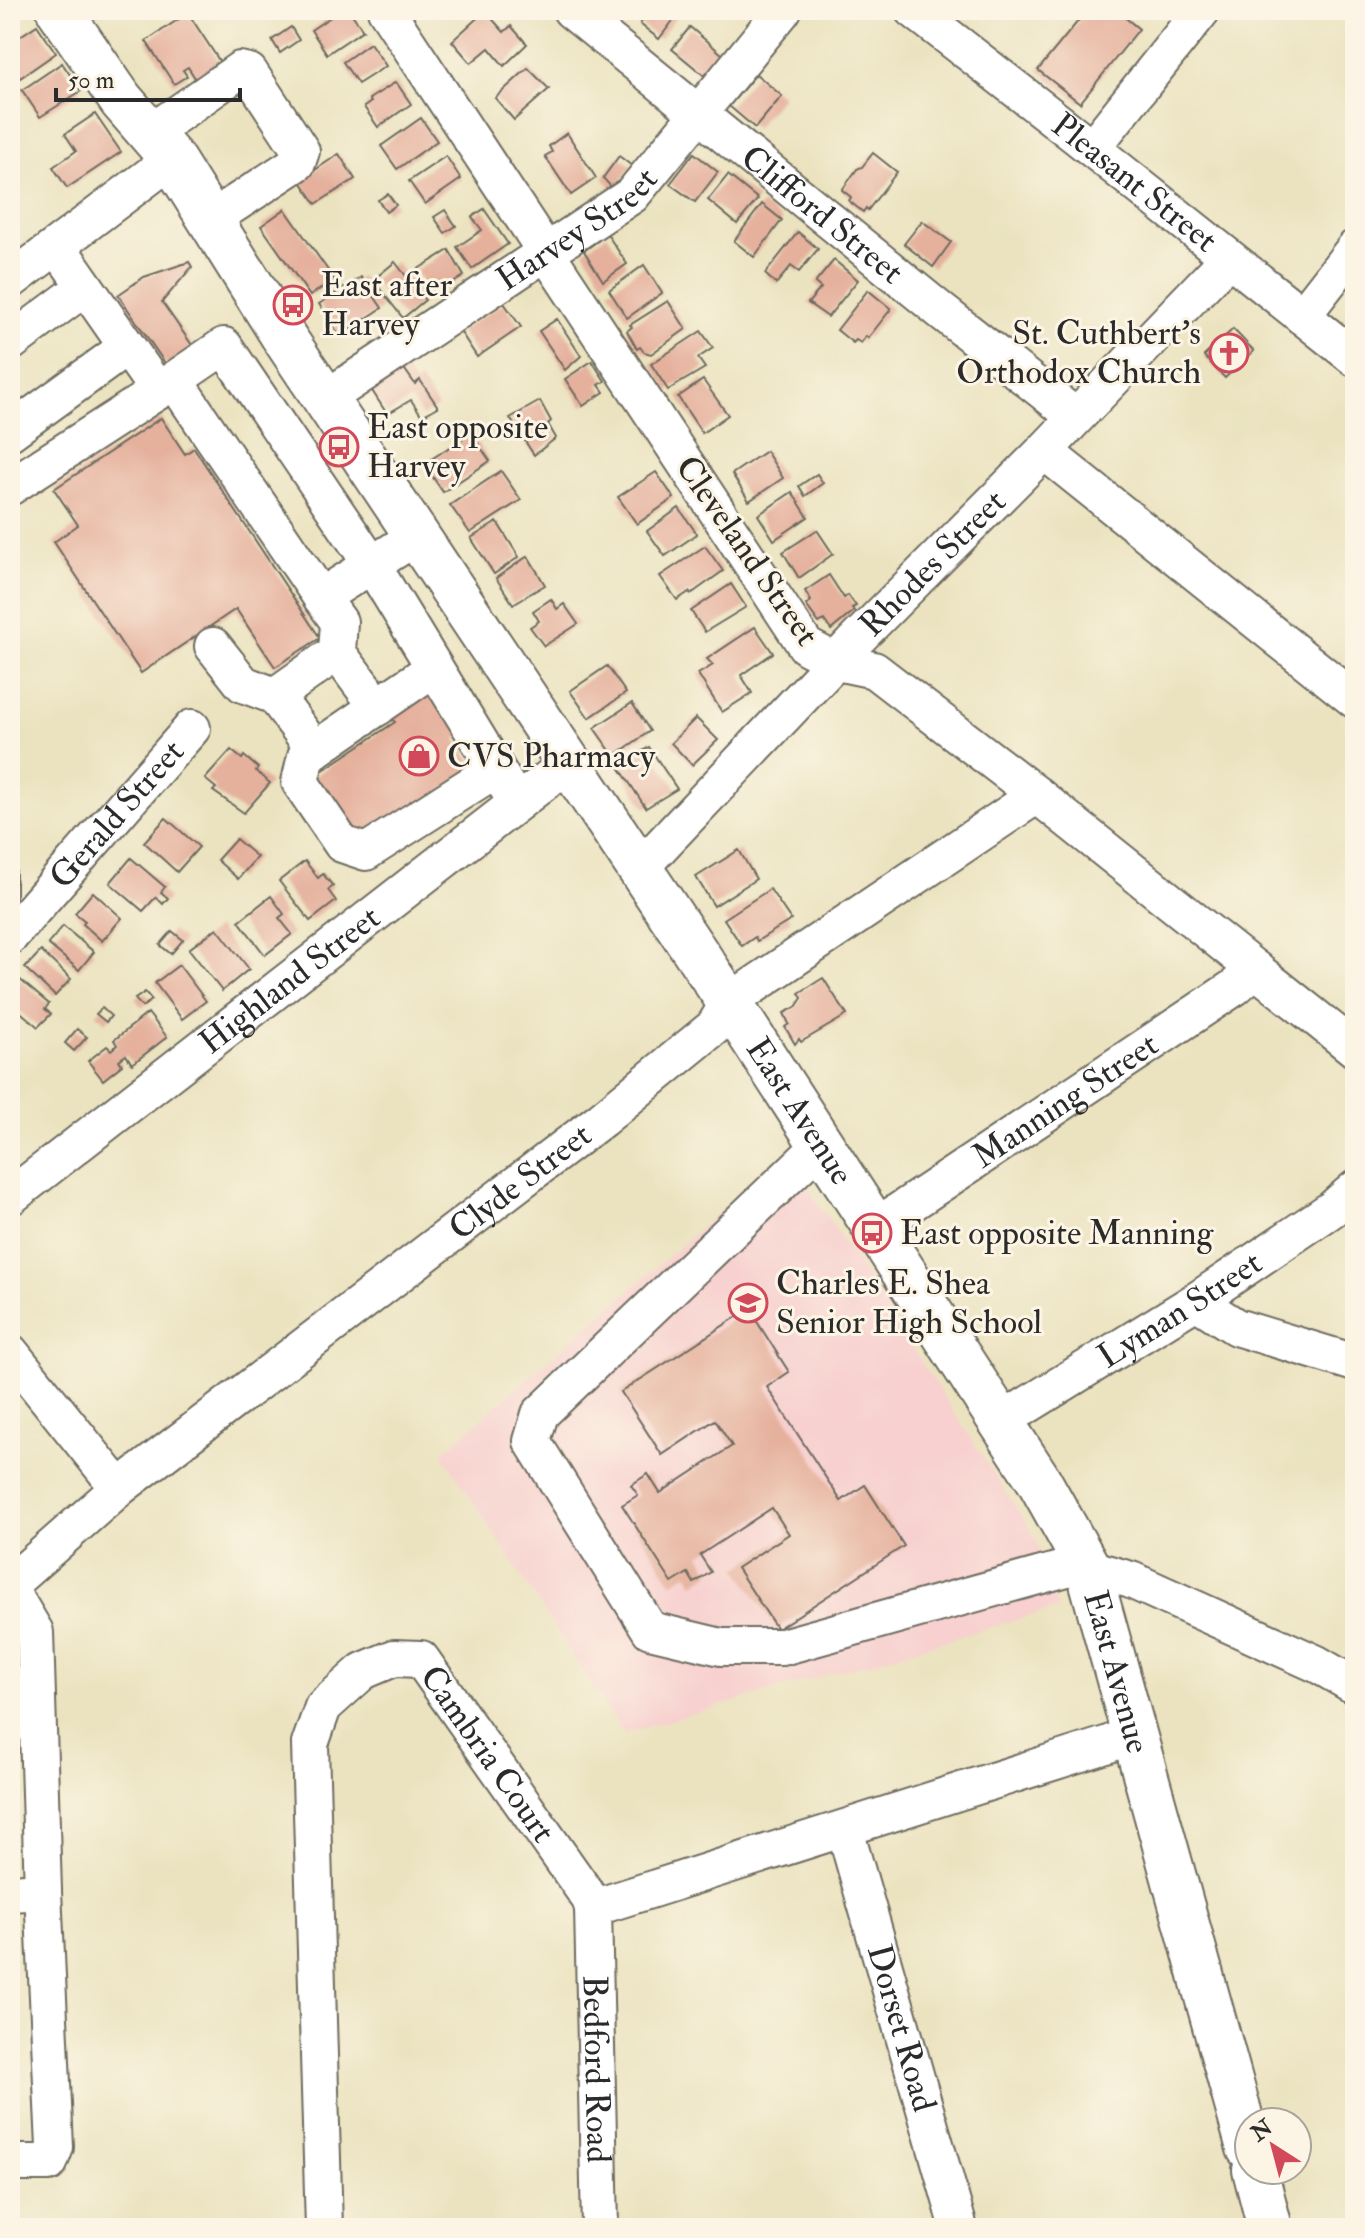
<svg xmlns="http://www.w3.org/2000/svg" width="1365" height="2238" viewBox="0 0 1365 2238" font-family="'IM FELL Double Pica',serif">
  <style>
    .built { fill: #f7d0cf }
    .building { fill: #e5b19d }
    .lines { fill: none; stroke-linecap: round; stroke-linejoin: round }
    .minor-casing { stroke: #6e6b5f; stroke-width: 40 }
    .major-casing { stroke: #6e6b5f; stroke-width: 48 }
    .minor { stroke: #fff; stroke-width: 36 }
    .major { stroke: #fff; stroke-width: 44 }
    .labels { text-anchor: middle; dominant-baseline: central; stroke-width: 6; stroke-linejoin: round; paint-order: stroke }
    .street-label { font-size: 34px; fill: #2b2b2b; stroke: #fcf5e5 }
    .poi-label { font-size: 34px; fill: #2b2b2b; stroke: #fcf5e5; text-anchor: start }
  </style>
  <rect width="100%" height="100%" fill="#fcf5e5"/>
  <filter id="ink" filterUnits="userSpaceOnUse"><feTurbulence type="fractalNoise" baseFrequency=".0125" numOctaves="2"/><feDisplacementMap in="SourceGraphic" scale="16" xChannelSelector="R" yChannelSelector="G"/><feConvolveMatrix kernelMatrix="1 2 1 2 8 2 1 2 1" color-interpolation-filters="sRGB"/></filter>
  <filter id="wash" filterUnits="userSpaceOnUse"><feTurbulence type="fractalNoise" baseFrequency=".006" numOctaves="4" result="noise"/><feDisplacementMap in="SourceGraphic" scale="32" xChannelSelector="R" yChannelSelector="G"/><feGaussianBlur stdDeviation="1.8" result="paint"/><feColorMatrix in="noise" values="0 0 0 0 0 0 0 0 0 0 0 0 0 0 0 0 0 1.4 0 .05"/><feComposite in="paint" operator="in"/></filter>
  <g filter="url(#wash)">
    <rect width="100%" height="100%" fill="#ebe3c0"/>
    <path class="built" d="M786,1154L1035,1537L1058,1608L623,1734L442,1453Z"/>
    <g id="blocks">
      <g class="building">
        <path d="M341,10H349L363,30L327,54L311,30Z"/>
        <path d="M650,10H673L678,14L659,39L640,24Z"/>
        <path d="M1087,10H1116L1139,29L1080,103L1038,70Z"/>
        <path d="M485,11L504,32L511,26L527,44L504,66L489,48L471,63L452,41Z"/>
        <path d="M188,13L222,65L197,81L188,67L183,70L187,76L174,84L146,41Z"/>
        <path d="M37,25L56,53L20,78L10,63V43Z"/>
        <path d="M291,27L299,40L280,53L272,40Z"/>
        <path d="M690,27L723,55L706,77L672,49Z"/>
        <path d="M370,43L386,66L358,84L343,62Z"/>
        <path d="M62,63L81,91L40,117L22,90Z"/>
        <path d="M528,68L549,89L514,120L495,98Z"/>
        <path d="M756,74L782,96L755,128L729,106Z"/>
        <path d="M396,82L411,104L378,127L364,107L371,102L369,99Z"/>
        <path d="M95,114L121,152L67,188L53,167L76,151L65,134Z"/>
        <path d="M421,118L437,141L397,169L381,146Z"/>
        <path d="M567,133L596,178L571,195L545,156L552,152L549,146Z"/>
        <path d="M694,153L718,172L695,202L670,184Z"/>
        <path d="M873,153L897,172L868,210L866,208L863,212L849,201L851,197L842,190L857,169L862,167Z"/>
        <path d="M339,154L355,179L316,204L300,180Z"/>
        <path d="M446,156L461,179L425,204L409,181Z"/>
        <path d="M619,156L632,166L619,183L612,188L603,178Z"/>
        <path d="M728,175L758,199L737,224L708,200Z"/>
        <path d="M388,194L396,205L386,212L378,200Z"/>
        <path d="M762,204L782,220L754,257L734,241Z"/>
        <path d="M285,209L334,279L310,296L261,226Z"/>
        <path d="M484,209L508,244L472,269L457,247L482,230L472,217Z"/>
        <path d="M445,210L456,226L445,233L434,217Z"/>
        <path d="M922,221L951,242L933,267L904,244Z"/>
        <path d="M798,232L818,249L799,272L791,266L776,284L765,274Z"/>
        <path d="M607,234L627,264L603,281L584,251Z"/>
        <path d="M449,250L464,276L431,297L415,271Z"/>
        <path d="M834,260L858,280L828,317L808,303L821,288L815,283Z"/>
        <path d="M189,262L192,267L162,302L194,348L167,366L118,295L144,277Z"/>
        <path d="M395,262L425,300L403,318L373,280Z"/>
        <path d="M644,265L662,293L627,318L609,290Z"/>
        <path d="M361,277L382,308L340,336L319,304Z"/>
        <path d="M868,290L891,309L868,338L866,336L861,343L856,340L853,343L837,330Z"/>
        <path d="M668,301L686,329L651,354L644,352L640,347L637,349L627,331L632,327L630,325Z"/>
        <path d="M504,303L521,327L477,357L460,331Z"/>
        <path d="M557,319L581,356L565,370L539,331Z"/>
        <path d="M1233,329L1254,351L1225,378L1204,356Z"/>
        <path d="M701,331L713,348L698,358L705,368L668,390L651,364Z"/>
        <path d="M592,361L605,381L599,385L604,392L583,406L565,379Z"/>
        <path d="M403,367L415,384L420,380L438,407L422,416L411,400L387,414L371,389Z"/>
        <path d="M703,380L728,415L702,433L678,397Z"/>
        <path d="M540,401L551,421L548,424L556,438L534,455L510,418Z"/>
        <path d="M161,418L185,454L194,448L320,638L275,667L236,609L141,673L54,542L78,525L54,489Z"/>
        <path d="M471,433L490,461L443,492L424,464Z"/>
        <path d="M766,451L783,478L749,501L732,474Z"/>
        <path d="M501,471L521,500L470,533L450,505Z"/>
        <path d="M656,472L674,498L637,524L618,497Z"/>
        <path d="M817,474L823,483L805,496L799,486Z"/>
        <path d="M792,492L808,517L774,540L758,515Z"/>
        <path d="M679,508L697,534L665,556L647,531Z"/>
        <path d="M497,522L519,557L494,574L471,538Z"/>
        <path d="M817,530L833,554L799,578L783,552Z"/>
        <path d="M705,546L723,571L691,594L689,592L677,600L660,576Z"/>
        <path d="M528,556L545,585L513,604L496,578Z"/>
        <path d="M829,575L844,598L848,595L856,606L852,608L854,611L831,630L824,620L819,623L806,605L811,601L805,591Z"/>
        <path d="M731,584L746,607L705,632L691,611Z"/>
        <path d="M551,599L557,609L564,604L578,624L544,646L530,627L539,621L533,611Z"/>
        <path d="M755,627L773,653L741,675L752,693L722,712L698,674L713,665L707,659Z"/>
        <path d="M607,666L626,693L589,718L570,691Z"/>
        <path d="M433,688L464,735L456,739L476,769L366,841L350,839L310,779L395,722L390,716Z"/>
        <path d="M632,703L650,731L614,756L594,728Z"/>
        <path d="M696,718L718,740L692,765L671,743Z"/>
        <path d="M649,747L677,789L646,808L619,767Z"/>
        <path d="M231,750L242,759L244,756L258,768L256,771L270,783L244,813L213,791L216,788L205,779Z"/>
        <rect x="10" y="782" width="4" height="34"/>
        <path d="M166,818L199,847L177,872L144,842Z"/>
        <path d="M10,826H14L15,853H10Z"/>
        <path d="M236,839L257,857L238,879L217,860Z"/>
        <path d="M739,850L756,879L714,906L696,877Z"/>
        <path d="M131,858L165,887L161,892L168,898L163,904L156,897L143,911L110,883Z"/>
        <path d="M305,861L318,878L323,874L333,886L328,890L336,901L310,921L279,881Z"/>
        <path d="M16,867V897H10V868Z"/>
        <path d="M770,889L791,920L757,941L755,937L742,946L724,919Z"/>
        <path d="M93,892L122,918L102,941L83,924L85,921L75,913Z"/>
        <path d="M271,896L284,914L279,918L292,934L265,955L239,921Z"/>
        <path d="M63,926L94,952L79,970L48,944Z"/>
        <path d="M217,928L249,969L222,991L189,949Z"/>
        <path d="M172,931L183,940L171,954L160,945Z"/>
        <path d="M41,951L71,979L55,996L25,968Z"/>
        <path d="M179,965L206,1001L182,1019L155,983Z"/>
        <path d="M18,978L49,1004L45,1009L51,1014L38,1027L10,1003V987Z"/>
        <path d="M823,978L847,1015L801,1042L799,1039L795,1044L785,1027L789,1024L784,1013L796,1007L802,998L799,993Z"/>
        <path d="M145,992L152,1000L142,1007L135,999Z"/>
        <path d="M102,1008L111,1016L106,1022L96,1014Z"/>
        <path d="M148,1013L167,1037L132,1064L126,1055L119,1060L122,1065L103,1080L88,1061L107,1046L111,1050L117,1045L114,1040Z"/>
        <path d="M77,1029L87,1037L74,1051L65,1043Z"/>
        <path d="M749,1309L789,1372L767,1387L841,1501L865,1485L904,1546L777,1629L737,1568L789,1534L772,1508L700,1555L711,1572L694,1583L688,1573L672,1583L622,1505L638,1495L631,1485L648,1474L660,1493L732,1446L715,1420L662,1455L621,1392Z"/>
      </g>
    </g>
  </g>
  <g filter="url(#ink)">
    <use href="#blocks" fill-opacity="0" stroke="#6e6b5f" stroke-width="2"/>
    <g class="lines">
      <defs>
        <g id="minor">
          <path d="M386,10L806,646L836,662L874,670L1037,795L1355,1049"/>
          <path id="s1" d="M571,10L941,311L1076,417"/>
          <path id="s2" d="M914,10L1075,135L1355,358"/>
          <path d="M159,127L240,70L249,72L301,151L297,163L210,220"/>
          <path d="M1092,148L1202,10"/>
          <path d="M57,246L158,391L174,380L321,597L417,536"/>
          <path d="M10,281L172,159"/>
          <path d="M1302,316L1355,248"/>
          <path d="M10,343L85,287"/>
          <path d="M174,380L224,346L372,565L517,803"/>
          <path id="s3" d="M325,399L632,195L783,10"/>
          <path d="M10,432L127,347"/>
          <path d="M1044,451L1355,700"/>
          <path d="M10,487L158,391"/>
          <path d="M213,646L243,684L275,696L315,750"/>
          <path d="M337,652L378,707"/>
          <path d="M434,668L306,756L300,782L342,844L366,852L496,769"/>
          <path d="M275,696L337,652L339,622L321,597"/>
          <path id="s4" d="M639,869L852,644L1044,451L1229,258"/>
          <path id="s5" d="M10,936L192,728"/>
          <path d="M821,1145L540,1414L532,1441L650,1630L721,1647H782L1085,1563"/>
          <path id="s6" d="M10,1197L570,762"/>
          <path id="s7" d="M874,1228L1235,987L1255,969"/>
          <path d="M1196,1301L1236,1327L1355,1363"/>
          <path d="M10,1352L119,1488"/>
          <path id="s8" d="M1000,1422L1196,1301L1332,1209L1355,1189"/>
          <path d="M1088,1568L1131,1580L1317,1664L1355,1686"/>
          <path id="s9" d="M10,1584L119,1488L602,1119L714,1027L729,1002L1037,795"/>
          <path d="M10,1590L35,1632L43,1891L55,2147L49,2163H10"/>
          <path id="s10" d="M845,1830L959,2228"/>
          <path d="M10,1893L43,1891"/>
          <path d="M593,1908L1109,1744L1132,1733"/>
          <path id="s11" d="M324,2228L310,1744L323,1707L363,1671L394,1658L421,1659L590,1899L593,1908L600,2228"/>
        </g>
        <g id="major">
          <path id="s12" d="M59,10L121,100L172,159L285,339L729,1002L1038,1479L1088,1568L1249,2148"/>
          <path d="M1255,2170L1270,2228"/>
        </g>
      </defs>
      <use href="#minor" class="minor-casing"/>
      <use href="#major" class="major-casing"/>
      <use href="#minor" class="minor"/>
      <use href="#major" class="major"/>
    </g>
  </g>
  <defs>
    <symbol id="bus-ring" viewBox="-11 -11 22 22"><circle r="9.5" fill="#fcf5e5" stroke="#d1495b" stroke-width="1.5"/><path d="M-5-6H5V4H4V6H2V4H-2V6H-4V4H-5ZM-3.5-4V0h7V-4ZM-3.5 1.2v1.5H-2V1.2ZM2 1.2v1.5H3.5V1.2Z" fill="#d1495b"/></symbol>
    <symbol id="church-ring" viewBox="-11 -11 22 22"><circle r="9.5" fill="#fcf5e5" stroke="#d1495b" stroke-width="1.5"/><path d="M-1.2-6h2.4v3.5h3.3v2.4h-3.3V6h-2.4V-.1h-3.3v-2.4h3.3Z" fill="#d1495b"/></symbol>
    <symbol id="shop-ring" viewBox="-11 -11 22 22"><circle r="9.5" fill="#fcf5e5" stroke="#d1495b" stroke-width="1.5"/><path d="M-5-2.5h2.3a2.7 3.5 0 0 1 5.4 0H5L5.5 6h-11ZM-1.5-2.5h3a1.5 2.3 0 0 0-3 0Z" fill="#d1495b"/></symbol>
    <symbol id="school-ring" viewBox="-11 -11 22 22"><circle r="9.5" fill="#fcf5e5" stroke="#d1495b" stroke-width="1.5"/><path d="M0-5L7-2L0 1L-7-2ZM-4 1L0 2.5L4 1V4Q0 6-4 4Z" fill="#d1495b"/></symbol>
  </defs>
  <g fill-rule="evenodd">
    <use href="#bus-ring" x="271" y="283" width="44" height="44"/>
    <use href="#church-ring" x="1207" y="331" width="44" height="44"/>
    <use href="#bus-ring" x="317" y="425" width="44" height="44"/>
    <use href="#shop-ring" x="397" y="734" width="44" height="44"/>
    <use href="#bus-ring" x="850" y="1211" width="44" height="44"/>
    <use href="#school-ring" x="726" y="1281" width="44" height="44"/>
  </g>
  <g class="labels">
    <g class="street-label">
      <text stroke="none"><textPath href="#s2" startOffset="280">Pleasant Street</textPath></text>
      <text stroke="none"><textPath href="#s1" startOffset="324">Clifford Street</textPath></text>
      <text stroke="none"><textPath href="#s3" startOffset="304">Harvey Street</textPath></text>
      <text transform="translate(747 551) rotate(55)">Cleveland Street</text>
      <text stroke="none"><textPath href="#s4" startOffset="424">Rhodes Street</textPath></text>
      <text stroke="none"><textPath href="#s5" startOffset="162">Gerald Street</textPath></text>
      <text stroke="none"><textPath href="#s6" startOffset="354">Highland Street</textPath></text>
      <text stroke="none"><textPath href="#s7" startOffset="230">Manning Street</textPath></text>
      <text stroke="none"><textPath href="#s12" startOffset="1328">East Avenue</textPath></text>
      <text stroke="none"><textPath href="#s9" startOffset="650">Clyde Street</textPath></text>
      <text stroke="none"><textPath href="#s8" startOffset="212">Lyman Street</textPath></text>
      <text stroke="none"><textPath href="#s12" startOffset="1976">East Avenue</textPath></text>
      <text stroke="none"><textPath href="#s11" startOffset="754">Cambria Court</textPath></text>
      <text stroke="none"><textPath href="#s10" startOffset="206">Dorset Road</textPath></text>
      <text stroke="none"><textPath href="#s11" startOffset="1102">Bedford Road</textPath></text>
    </g>
    <g class="poi-label">
      <text x="321" y="285">East after<tspan x="321" dy="39">Harvey</tspan></text>
      <text x="1201" y="333" text-anchor="end">St. Cuthbert's<tspan x="1201" dy="39">Orthodox Church</tspan></text>
      <text x="367" y="427">East opposite<tspan x="367" dy="39">Harvey</tspan></text>
      <text x="447" y="756">CVS Pharmacy</text>
      <text x="900" y="1233">East opposite Manning</text>
      <text x="776" y="1283">Charles E. Shea<tspan x="776" dy="39">Senior High School</tspan></text>
    </g>
  </g>
  <rect width="1365" height="2238" fill="none" stroke="#fcf5e5" stroke-width="40"/>
  <g transform="translate(1273 2146) rotate(324)"><circle r="38" fill="#fcf5e5" stroke="#a8a49b" stroke-width="2"/>
  <path d="M0-6L14 30L0 20L-14 30Z" fill="#d1495b"/>
  <text y="-12" font-size="22" font-weight="bold" text-anchor="middle" fill="#2b2b2b">N</text>
  </g>
  <path d="M56 88v12h184v-12" fill="none" stroke="#2b2b2b" stroke-width="4"/>
  <text x="68" y="88" font-size="24" fill="#2b2b2b" stroke="#fcf5e5" stroke-width="6" paint-order="stroke">50 m</text>
</svg>
